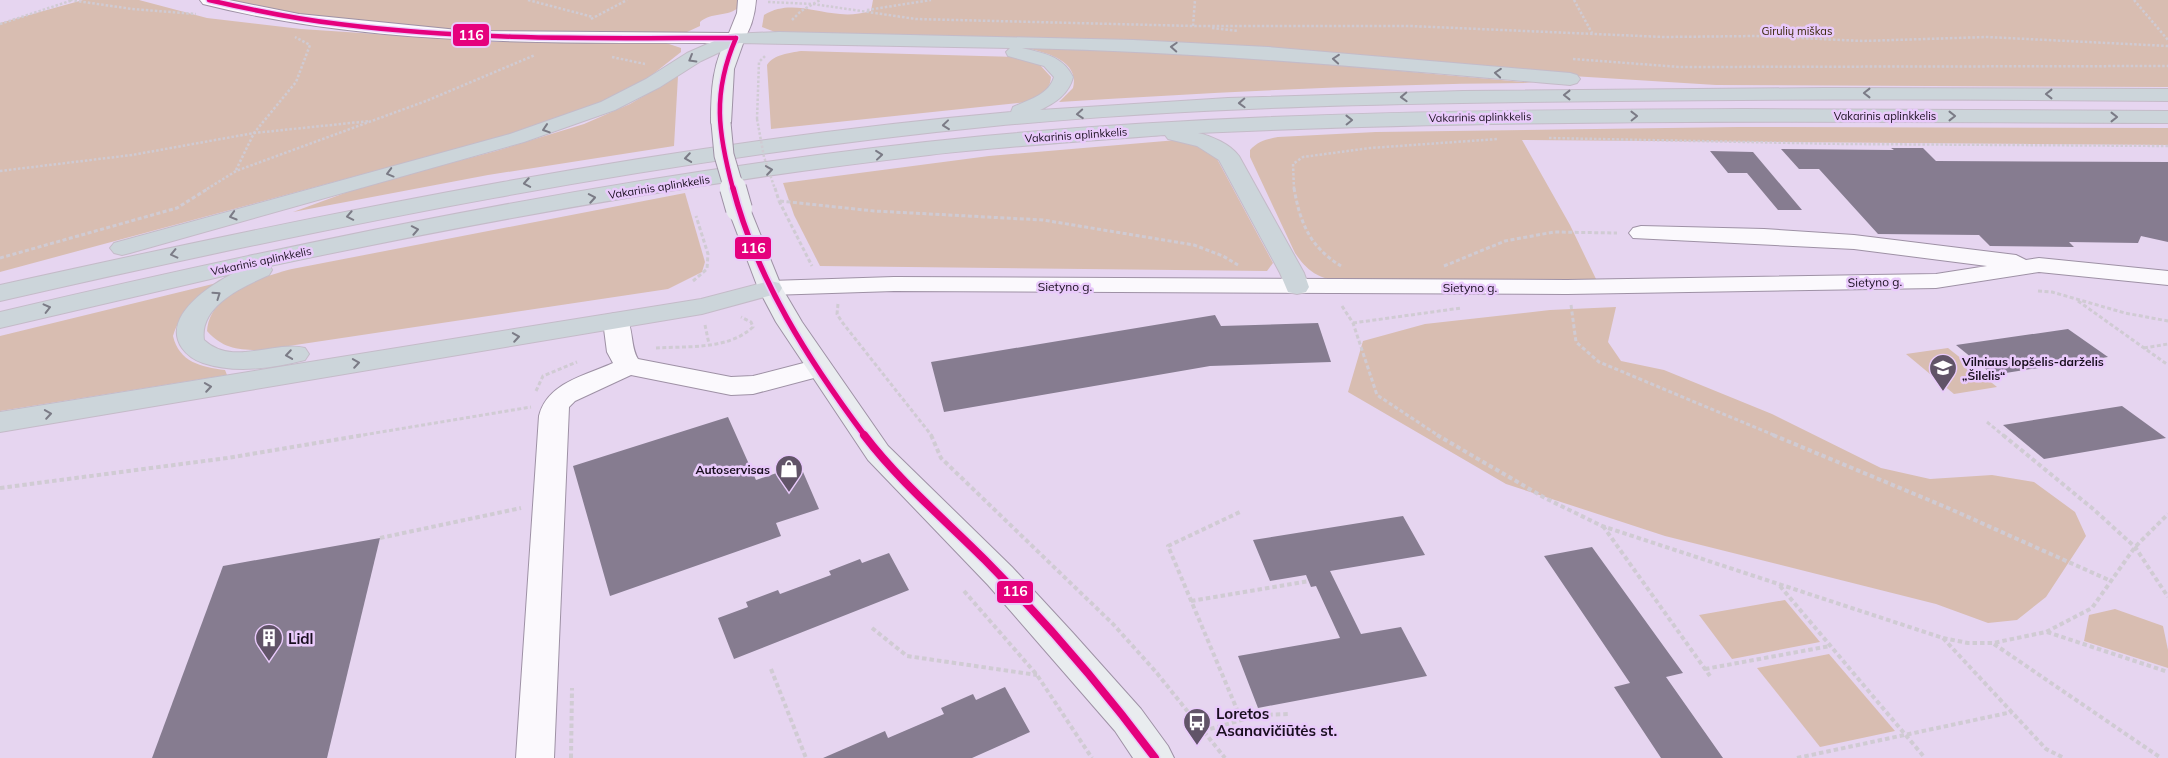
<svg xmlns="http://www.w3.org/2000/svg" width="2168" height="758" viewBox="0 0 2168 758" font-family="Mulish,sans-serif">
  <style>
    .green { fill: #d8bdb1 }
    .building { fill: #867c90 }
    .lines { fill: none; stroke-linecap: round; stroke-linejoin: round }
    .minor-casing { stroke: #9e91a5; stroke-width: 2 }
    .secondary-casing { stroke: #9e91a5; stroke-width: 2 }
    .trunk-casing { stroke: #c4bbc8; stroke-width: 2 }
    .path-far2 { stroke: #d0cbd3; stroke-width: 2.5; stroke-dasharray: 2.5 2; stroke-linecap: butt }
    .path-far1 { stroke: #d0cbd3; stroke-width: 3; stroke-dasharray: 4 2.5; stroke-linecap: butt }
    .path { stroke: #d0cbd3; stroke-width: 4; stroke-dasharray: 4.5 3; stroke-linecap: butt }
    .minor { fill: #fbf9fd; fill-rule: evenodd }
    .secondary { fill: #e9ecef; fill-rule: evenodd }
    .trunk { fill: #ccd5da; fill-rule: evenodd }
    .secondary-bridge-far1-casing { stroke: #9e91a5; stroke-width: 21; stroke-linecap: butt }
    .secondary-bridge-casing { stroke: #9e91a5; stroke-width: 28; stroke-linecap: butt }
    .path-bridge-far1 { stroke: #d0cbd3; stroke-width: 2.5; stroke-dasharray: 2.5 2; stroke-linecap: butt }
    .path-bridge { stroke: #d0cbd3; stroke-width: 3; stroke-dasharray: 4 2.5; stroke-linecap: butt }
    .secondary-bridge-far1 { stroke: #e9ecef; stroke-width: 19 }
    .secondary-bridge { stroke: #e9ecef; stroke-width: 26 }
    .bus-1-far2-casing { stroke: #e9cafb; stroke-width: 7 }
    .bus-1-far1-casing { stroke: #e9cafb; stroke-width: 9 }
    .bus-1-casing { stroke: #e9cafb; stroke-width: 11 }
    .bus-1-far2 { stroke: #e5007d; stroke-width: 4.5 }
    .bus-1-far1 { stroke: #e5007d; stroke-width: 5.5 }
    .bus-1 { stroke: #e5007d; stroke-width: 8 }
    .oneway { stroke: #7b7b86 }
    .labels { text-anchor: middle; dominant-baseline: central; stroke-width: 5; stroke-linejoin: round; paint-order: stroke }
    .far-park-label { font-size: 11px; fill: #392609; stroke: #e9cafb }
    .far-street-label { font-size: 11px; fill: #190e1f; stroke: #e9cafb }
    .street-label { font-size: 12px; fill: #190e1f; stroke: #e9cafb }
    .poi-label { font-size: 12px; font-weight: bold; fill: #190e1f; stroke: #e9cafb; text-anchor: start }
    .near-poi-label { font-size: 15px; font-weight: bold; fill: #190e1f; stroke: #e9cafb; text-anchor: start }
    .line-badge { stroke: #e9cafb; stroke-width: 2 }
    .badge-label { font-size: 14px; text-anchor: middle; font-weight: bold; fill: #fff }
  </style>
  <rect width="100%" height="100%" fill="#e6d5f0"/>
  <g class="green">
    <path d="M83,0H139L207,18L301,29L497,42L666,43L681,48V52L643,82L611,100L508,135L0,272V23Z"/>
    <path d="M231,0H738L739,7C729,17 711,12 700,22V26L687,32L556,35L450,31L304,15Z"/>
    <path d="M873,0H2168V87L1716,85L1556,75L1180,43L775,32L762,27L764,15C789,0 812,12 840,14C850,15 860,14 871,11Z"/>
    <path d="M1025,48C1196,51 1364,68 1534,83C1375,84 1217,92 1059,102L1073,88C1080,61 1046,52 1025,48Z"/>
    <path d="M801,51L1017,57L1040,65L1051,77C1050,92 1039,97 1027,102L771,129L767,65C774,54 790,53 801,51Z"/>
    <path d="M678,76L674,146L488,175L293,212L364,186L496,151L584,124L630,104Z"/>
    <path d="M1738,127L2168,128V145L1522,140L1570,225L1596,279L1347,282C1321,279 1310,275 1295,253L1250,157V150C1258,141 1267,139 1278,137L1376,132Z"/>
    <path d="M1177,140L1190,142L1216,157L1273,263L1267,271L820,266L794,215L783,183L989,156Z"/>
    <path d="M685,193L705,262L702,272L668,289L262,350C239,350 223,349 207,331C209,293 261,277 292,269Z"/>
    <path d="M221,282C199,297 181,310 173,336C179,362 201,367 225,370L227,375L0,411V336Z"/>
    <path d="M1616,307L1608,342L1621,361L1664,370L1772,414L1881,468L1930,479L1992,475L2034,482L2075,512L2086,536L2046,597L2017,620L1988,623L1936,604L1665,536L1506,484L1348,392L1363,341L1425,324L1550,310Z"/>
    <path d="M1948,348L1997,387L1954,394L1906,354Z"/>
    <path d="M1785,600L1820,642L1732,659L1699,615Z"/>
    <path d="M2115,609L2163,626L2168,650V668L2084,641L2089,615Z"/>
    <path d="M1829,654L1895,731L1820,747L1757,668Z"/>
  </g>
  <g class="building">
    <path d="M1891,148H1923L1936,161L2168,162V242L2141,236L2138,243L2069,242L2074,247L1990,246L1979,235L1878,234L1819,169H1799L1781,149L1894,150Z"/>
    <path d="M1710,151L1753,152L1802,210H1778L1747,173H1728Z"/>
    <path d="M1215,315L1221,326L1318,323L1331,362L1210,366L944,412L931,362Z"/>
    <path d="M2068,329L2108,357L1993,375L1956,345Z"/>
    <path d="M2122,406L2166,438L2044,459L2003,425Z"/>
    <path d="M728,417L756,480L800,465L819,509L776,523L781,536L610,596L573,466Z"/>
    <path d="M1403,516L1425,555L1330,571L1361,634L1401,627L1427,676L1258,708L1238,656L1340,638L1316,586L1311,587L1306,575L1270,581L1253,540Z"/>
    <path d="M380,538L327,758H152L223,566Z"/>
    <path d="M1592,547L1683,673L1666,677L1723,758H1661L1614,687L1630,683L1544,556Z"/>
    <path d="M889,553L909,590L734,659L718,618L748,607L746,602L778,590L780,594L831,575L829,571L860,559L862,563Z"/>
    <path d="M1005,687L1030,732L972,758H823L885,731L888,738L944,714L941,708L973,694L976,700Z"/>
  </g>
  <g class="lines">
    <defs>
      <g id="minor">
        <path d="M200,0H229L299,14L468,31L729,33L737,13L738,0H756C755,14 751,30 742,42L736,43C558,42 377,48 203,4Z"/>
        <path d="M1641,226L1764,229L1854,235L2016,255L2026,260L2039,258L2168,271V285L2039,272L1936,288L1567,294L894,291L770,295L761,293L758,288L761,283L770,281L894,277L1567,280L1936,274L1987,266L1854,249L1633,238L1629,233L1633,228Z"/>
        <path d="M616,313L625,315C634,328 630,346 638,359L731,377L753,376L819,359L829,362L833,368L829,374L753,394L731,395L631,375L575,401L569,407L554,758H516L539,416C547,383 584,376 613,363L607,352L603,321L607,315Z"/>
      </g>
      <g id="secondary">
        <path d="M736,33L742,34L745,38L734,69L731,123L728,127L721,129L714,127L711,123C711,92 712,60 730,34Z"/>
        <path d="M739,202L747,204L750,209L782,288L802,322L888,446L1012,567L1073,633L1141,709L1168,746L1174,758H1133L1115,731L988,585L868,460L776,322L758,288L728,209L731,204Z"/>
      </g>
      <g id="trunk">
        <path d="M779,32L1133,40L1268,47L1570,73L1577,75L1580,79L1577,83L1570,85C1387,69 1205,52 1022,48C1043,53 1063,56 1073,77C1069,94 1055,103 1040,110L1228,98L1463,91L1825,88L2168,89V101C1985,99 1802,99 1619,101C1411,103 1202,106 994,126C658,159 329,226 0,301V285C334,211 670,142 1011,112L1013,107C1028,100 1049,95 1054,77L1044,66L1008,56L1006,52L1010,48L739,43L701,61L660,87L615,110L524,142L130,253L122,255L114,253L110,248L114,243L510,134L601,102L646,79L687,53L730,34Z"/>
        <path d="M1744,109L2168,111V123C1844,122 1521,118 1198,133C1212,136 1230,144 1239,156L1304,273L1309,287L1306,292L1297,294L1288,292L1280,273L1219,160L1197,146L1168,139L1165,135C1086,141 1007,146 929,155C708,180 487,220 270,266L272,270L269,275C242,287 199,306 204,340C233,367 273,340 305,348L309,354L305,360C273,368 236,374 203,363C194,360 187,355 182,348C161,317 209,286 232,274L0,328V312C324,236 652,168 984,136C1236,112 1490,110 1744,109Z"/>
        <path d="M770,281L779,283L782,288L779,293L702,314L0,432V412L701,299Z"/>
      </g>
    </defs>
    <use href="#minor" class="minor-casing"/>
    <use href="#secondary" class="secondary-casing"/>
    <use href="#trunk" class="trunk-casing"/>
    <g class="path-far2">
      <path d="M70,0L132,9L196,14"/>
      <path d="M528,0L593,17"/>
      <path d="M1574,0L1592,33"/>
      <path d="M2134,0L2168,40"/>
      <path d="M768,2L813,4L916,19L1193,26H1410L1664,37L1756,36L1863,41L1987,37L2168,46"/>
      <path d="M867,10L931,0"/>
      <path d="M591,19L627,0"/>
      <path d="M792,20L801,11L820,0"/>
      <path d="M0,24L73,0"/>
      <path d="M1193,26L1195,0"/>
      <path d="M1212,28L1238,31"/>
      <path d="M612,57L645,64"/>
      <path d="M1573,59L1680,67L2168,66"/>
      <path d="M757,119L759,62L765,56"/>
      <path d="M1549,138L1844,144L2168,146"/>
      <path d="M236,170L254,133L296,82L310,45L295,37"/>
      <path d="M0,171L132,155L254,133L370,121"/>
      <path d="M207,189L236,171L426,101L535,55"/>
      <path d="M1294,189L1293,164L1303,157L1370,148L1498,139"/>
    </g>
    <g class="path-far1">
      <path d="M1294,188C1300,223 1310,247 1341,266"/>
      <path d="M779,201L812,266"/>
      <path d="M780,201L874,211L1043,220L1194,245L1223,256L1238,265"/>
      <path d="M0,258L177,208L209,188"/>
      <path d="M1444,266L1505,241L1554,232L1617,233"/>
      <path d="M693,281L707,269L708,254L696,216"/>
      <path d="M2038,291L2052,292L2125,313L2168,321"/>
      <path d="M2078,301L2168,365"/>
      <path d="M838,304L837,314L842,322L932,436"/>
      <path d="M1571,305L1576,342L1599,362L1776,436"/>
      <path d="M1342,306L1353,323L1377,395L1439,436"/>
      <path d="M1353,323L1461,308"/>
      <path d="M705,325L709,344"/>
      <path d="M656,348C688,346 728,350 753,327L751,322L741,317"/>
      <path d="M2144,348L2168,344"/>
      <path d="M536,391L543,376L577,362"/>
      <path d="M1987,422L2004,436"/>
      <path d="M357,436L531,407"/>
    </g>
    <g class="path">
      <path d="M931,435L941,458L1113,624L1156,672L1225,758"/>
      <path d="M1437,435L1545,498L1602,526L1943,638L1968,643H1993L2046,632L2092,608L2135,547L2168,514"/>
      <path d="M1773,435L1948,508L2111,581"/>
      <path d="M2003,435L2092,508L2135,547L2168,597"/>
      <path d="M0,488L227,458L364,435"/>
      <path d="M1603,526L1710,676"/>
      <path d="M380,538L521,508"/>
      <path d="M1780,586L1925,758"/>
      <path d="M964,591L1037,675L1092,758"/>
      <path d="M1191,601L1309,581"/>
      <path d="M872,628L907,656L1037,675"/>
      <path d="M2047,632L2168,672"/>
      <path d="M1943,638L2046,749L2064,758"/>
      <path d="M1994,644L2161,758"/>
      <path d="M771,669L806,758"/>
      <path d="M1705,669L1830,646"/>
      <path d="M1241,719L1168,546L1242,511"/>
      <path d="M1203,731L1259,715L1290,714"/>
      <path d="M571,758L572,688"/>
      <path d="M1797,758L2012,712"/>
    </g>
    <use href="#minor" class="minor"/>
    <use href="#secondary" class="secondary"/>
    <use href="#trunk" class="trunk"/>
    <defs>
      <path id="secondary-bridge-far1" d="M721,123L724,155L734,189"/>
      <path id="secondary-bridge" d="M733,188L739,209"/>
    </defs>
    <use href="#secondary-bridge-far1" class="secondary-bridge-far1-casing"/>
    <use href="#secondary-bridge" class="secondary-bridge-casing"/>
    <path class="path-bridge-far1" d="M757,119L764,157L775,189"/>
    <path class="path-bridge" d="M775,188L779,201"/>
    <use href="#secondary-bridge-far1" class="secondary-bridge-far1"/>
    <use href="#secondary-bridge" class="secondary-bridge"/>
    <defs>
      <g id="bus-1-far2">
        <path d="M209,0C252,10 295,19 339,24C471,41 604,38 736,38"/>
        <path d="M733,189C718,133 712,93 736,38"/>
      </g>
      <path id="bus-1-far1" d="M733,188C757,280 809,361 865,436"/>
      <path id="bus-1" d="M864,435C899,481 944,519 985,560C1046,622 1103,688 1155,758"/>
    </defs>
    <use href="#bus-1-far2" class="bus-1-far2-casing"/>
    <use href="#bus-1-far1" class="bus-1-far1-casing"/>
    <use href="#bus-1" class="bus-1-casing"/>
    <use href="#bus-1-far2" class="bus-1-far2"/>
    <use href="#bus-1-far1" class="bus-1-far1"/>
    <use href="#bus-1" class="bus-1"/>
  </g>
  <defs><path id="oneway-chevron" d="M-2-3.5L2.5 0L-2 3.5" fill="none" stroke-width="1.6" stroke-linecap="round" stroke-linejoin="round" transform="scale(1.25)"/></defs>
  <g class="oneway">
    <use href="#oneway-chevron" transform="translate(1174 47) rotate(-177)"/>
    <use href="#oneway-chevron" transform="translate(692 59) rotate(150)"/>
    <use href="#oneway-chevron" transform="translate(1336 59) rotate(-175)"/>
    <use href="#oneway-chevron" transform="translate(1498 73) rotate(-175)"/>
    <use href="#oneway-chevron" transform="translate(1867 93) rotate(180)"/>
    <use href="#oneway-chevron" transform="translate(2049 94) rotate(-180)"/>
    <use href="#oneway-chevron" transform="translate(1567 95) rotate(180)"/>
    <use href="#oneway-chevron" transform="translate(1404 97) rotate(178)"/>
    <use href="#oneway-chevron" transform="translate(1242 103) rotate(178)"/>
    <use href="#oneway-chevron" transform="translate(1080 114) rotate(176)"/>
    <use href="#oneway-chevron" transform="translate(1634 116) rotate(-1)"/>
    <use href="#oneway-chevron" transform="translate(1952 116)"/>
    <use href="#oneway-chevron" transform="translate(2114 117)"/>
    <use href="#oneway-chevron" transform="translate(1349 120) rotate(-1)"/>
    <use href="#oneway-chevron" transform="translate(946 125) rotate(174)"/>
    <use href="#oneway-chevron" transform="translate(546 129) rotate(162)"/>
    <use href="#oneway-chevron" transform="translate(879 155) rotate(-6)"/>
    <use href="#oneway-chevron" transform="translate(688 158) rotate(171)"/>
    <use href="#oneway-chevron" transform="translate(769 170) rotate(-8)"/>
    <use href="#oneway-chevron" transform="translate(390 173) rotate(165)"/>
    <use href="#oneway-chevron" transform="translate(527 183) rotate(170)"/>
    <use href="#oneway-chevron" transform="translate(592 198) rotate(-10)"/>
    <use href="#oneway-chevron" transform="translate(233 216) rotate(164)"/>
    <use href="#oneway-chevron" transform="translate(350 216) rotate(169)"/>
    <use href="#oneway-chevron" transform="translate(415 230) rotate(-11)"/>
    <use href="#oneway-chevron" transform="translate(174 254) rotate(167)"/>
    <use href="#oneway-chevron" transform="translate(217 295) rotate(-35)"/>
    <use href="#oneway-chevron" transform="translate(47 308) rotate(-14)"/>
    <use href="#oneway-chevron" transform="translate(516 337) rotate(-9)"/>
    <use href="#oneway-chevron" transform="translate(289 355) rotate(171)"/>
    <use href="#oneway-chevron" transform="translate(356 363) rotate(-9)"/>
    <use href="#oneway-chevron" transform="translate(208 387) rotate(-9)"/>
    <use href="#oneway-chevron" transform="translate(48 414) rotate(-9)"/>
  </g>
  <defs>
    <symbol id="school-pin" viewBox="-11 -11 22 30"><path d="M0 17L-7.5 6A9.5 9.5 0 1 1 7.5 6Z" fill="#615468" stroke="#e9cafb"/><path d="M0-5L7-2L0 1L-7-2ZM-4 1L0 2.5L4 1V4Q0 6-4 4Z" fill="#fff"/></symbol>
    <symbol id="shop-pin" viewBox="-11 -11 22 30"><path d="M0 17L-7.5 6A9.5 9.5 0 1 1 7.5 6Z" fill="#615468" stroke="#e9cafb"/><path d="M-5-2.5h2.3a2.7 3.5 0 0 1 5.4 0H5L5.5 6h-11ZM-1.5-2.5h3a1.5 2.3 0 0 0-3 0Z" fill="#fff"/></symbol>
    <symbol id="building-pin" viewBox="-11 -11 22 30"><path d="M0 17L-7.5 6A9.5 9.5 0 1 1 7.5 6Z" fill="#615468" stroke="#e9cafb"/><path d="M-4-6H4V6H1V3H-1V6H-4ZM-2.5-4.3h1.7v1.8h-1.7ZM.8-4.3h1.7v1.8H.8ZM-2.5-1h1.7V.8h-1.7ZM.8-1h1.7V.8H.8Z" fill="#fff"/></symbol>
    <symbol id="bus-pin" viewBox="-11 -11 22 30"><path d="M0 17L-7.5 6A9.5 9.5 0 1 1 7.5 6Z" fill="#615468" stroke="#e9cafb"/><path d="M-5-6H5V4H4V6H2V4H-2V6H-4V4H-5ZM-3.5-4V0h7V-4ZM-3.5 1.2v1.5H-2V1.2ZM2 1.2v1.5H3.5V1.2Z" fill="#fff"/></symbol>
  </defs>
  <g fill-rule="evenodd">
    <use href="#school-pin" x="1927" y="352" width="32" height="43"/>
    <use href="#shop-pin" x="773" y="453" width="32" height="43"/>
    <use href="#building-pin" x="253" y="622" width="32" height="43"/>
    <use href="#bus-pin" x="1181" y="706" width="32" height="43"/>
  </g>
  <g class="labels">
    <g class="far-park-label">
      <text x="1797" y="31">Girulių miškas</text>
    </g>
    <g class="far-street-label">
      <text x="1885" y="116">Vakarinis aplinkkelis</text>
      <text transform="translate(1480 117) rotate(-1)">Vakarinis aplinkkelis</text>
      <text transform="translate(1076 135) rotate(-4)">Vakarinis aplinkkelis</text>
      <text transform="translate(659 187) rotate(-9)">Vakarinis aplinkkelis</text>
      <text transform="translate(261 261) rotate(-12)">Vakarinis aplinkkelis</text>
    </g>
    <g class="street-label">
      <text transform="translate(1875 282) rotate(-1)">Sietyno g.</text>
      <text x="1065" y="286">Sietyno g.</text>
      <text x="1470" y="287">Sietyno g.</text>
    </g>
    <g class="poi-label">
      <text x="1962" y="361">Vilniaus lopšelis-darželis<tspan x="1962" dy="14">„Šilelis“</tspan></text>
      <text x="770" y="469" text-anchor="end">Autoservisas</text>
    </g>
    <g class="near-poi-label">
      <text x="288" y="638">Lidl</text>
      <text x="1216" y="713">Loretos<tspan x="1216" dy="17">Asanavičiūtės st.</tspan></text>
    </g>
  </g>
  <g class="line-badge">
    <rect x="452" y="23" width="38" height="24" rx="5" fill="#e5007d"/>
    <rect x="734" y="236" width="38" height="24" rx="5" fill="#e5007d"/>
    <rect x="996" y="580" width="38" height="24" rx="5" fill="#e5007d"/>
  </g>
  <g class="badge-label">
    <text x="471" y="40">116</text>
    <text x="753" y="253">116</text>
    <text x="1015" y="596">116</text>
  </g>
</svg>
